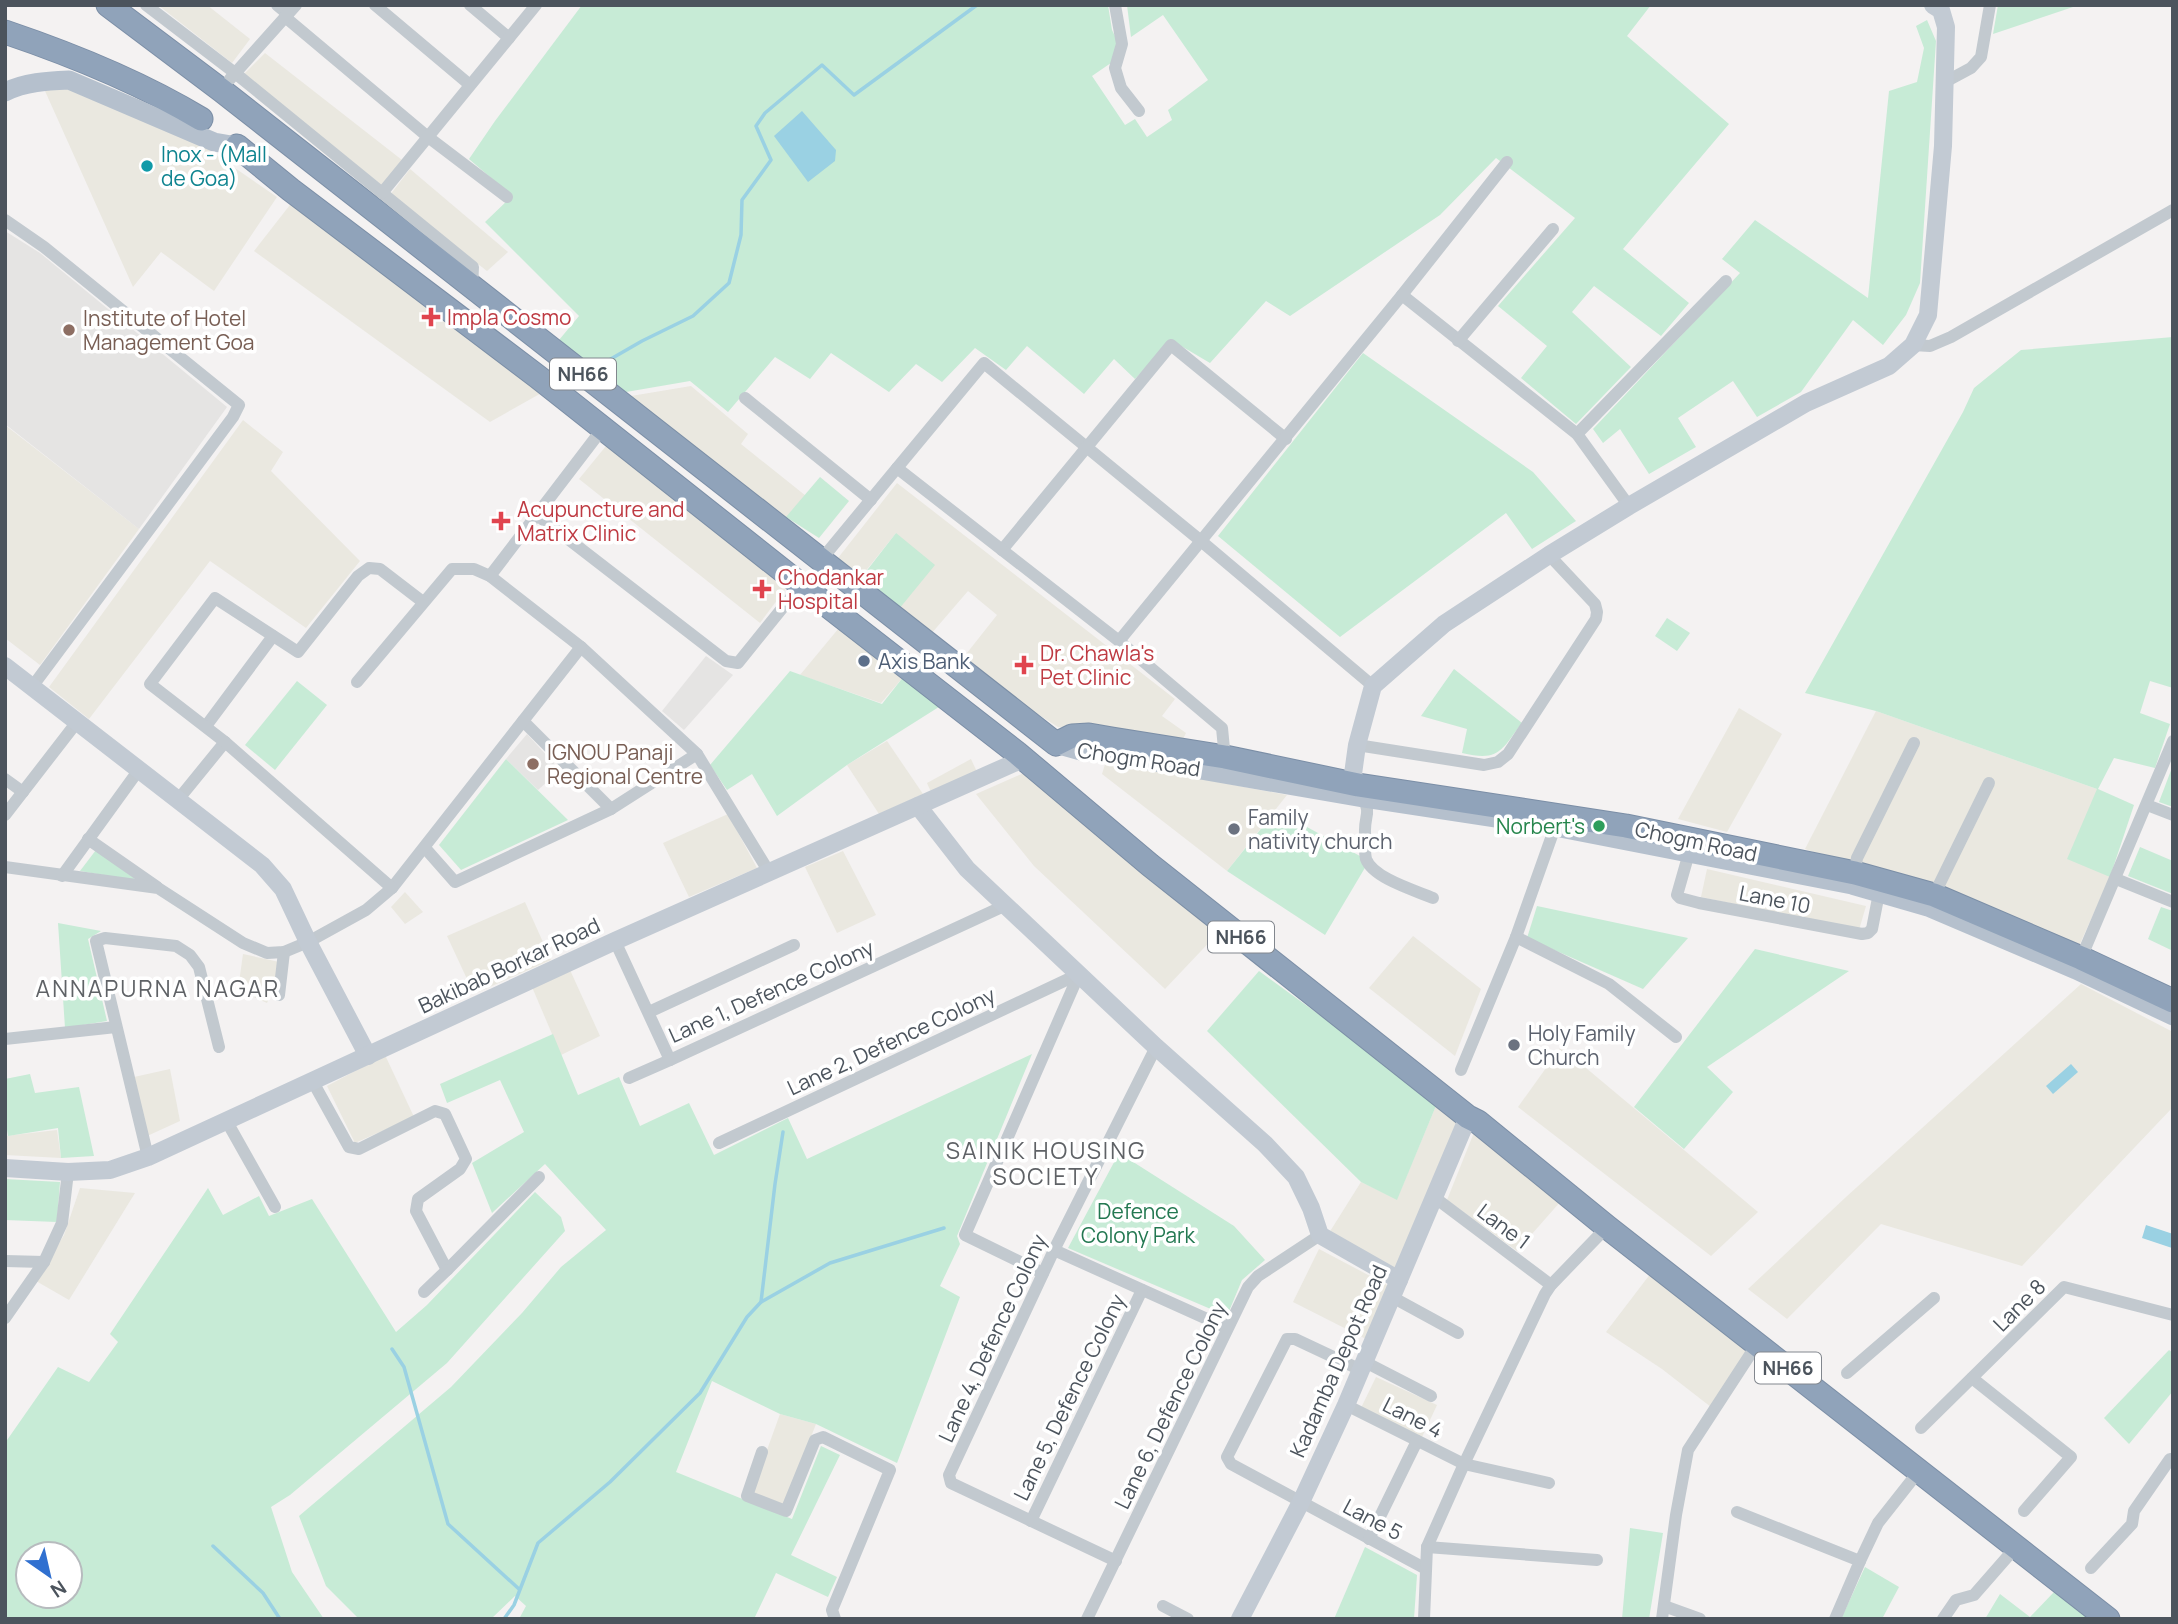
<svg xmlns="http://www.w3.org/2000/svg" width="2178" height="1624" viewBox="0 0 2178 1624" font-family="Manrope,sans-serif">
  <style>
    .commercial { fill: #eae8e0 }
    .education { fill: #e5e4e3 }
    .green { fill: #c7ebd6; fill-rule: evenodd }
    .water { fill: #9ad1e3 }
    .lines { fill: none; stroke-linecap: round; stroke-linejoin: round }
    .stream { stroke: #9ad1e3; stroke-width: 3.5 }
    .highway-casing { stroke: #7b8ea6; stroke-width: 25 }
    .street { stroke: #c2c9cf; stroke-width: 12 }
    .secondary { stroke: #c2cad3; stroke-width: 18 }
    .primary { stroke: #b5c0cd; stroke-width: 19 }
    .highway { stroke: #90a3ba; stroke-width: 23 }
    .culture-dot { fill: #0f9aa8; stroke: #fff; stroke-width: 2.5 }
    .health-dot { fill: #e0444e; stroke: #fff; stroke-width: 2.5 }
    .education-dot { fill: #8d6e63; stroke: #fff; stroke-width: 2.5 }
    .service-dot { fill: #5c6f8a; stroke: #fff; stroke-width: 2.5 }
    .leisure-dot { fill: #2e9e5b; stroke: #fff; stroke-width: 2.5 }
    .worship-dot { fill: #6b7280; stroke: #fff; stroke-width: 2.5 }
    .labels { text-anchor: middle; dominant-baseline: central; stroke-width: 7; stroke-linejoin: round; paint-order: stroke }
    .shield { fill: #fff; stroke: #82878e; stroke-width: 2 }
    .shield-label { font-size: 19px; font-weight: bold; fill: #4c545d }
    .culture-label { font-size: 21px; fill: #0d838f; stroke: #fff; text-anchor: start }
    .health-label { font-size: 21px; fill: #be3a42; stroke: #fff; text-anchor: start }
    .education-label { font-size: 21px; fill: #785e54; stroke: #fff; text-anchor: start }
    .service-label { font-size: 21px; fill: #4e5e75; stroke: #fff; text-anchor: start }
    .street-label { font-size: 21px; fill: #4c545d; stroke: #fff }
    .worship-label { font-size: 21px; fill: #5b616d; stroke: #fff; text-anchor: start }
    .leisure-label { font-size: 21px; fill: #27864d; stroke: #fff; text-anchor: end }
    .park-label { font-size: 21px; fill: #237851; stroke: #fff }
    .neighbourhood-label { font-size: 23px; letter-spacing: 2px; fill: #5f6266; stroke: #fff }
  </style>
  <rect width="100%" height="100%" fill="#f4f2f2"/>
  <g class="commercial">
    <path d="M158,5H207L250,39L232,63Z"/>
    <path d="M265,53L402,160L381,187L239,79Z"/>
    <path d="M64,86L200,144L277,197L214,291L161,252L133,287L45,91Z"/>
    <path d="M410,169L508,252L487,271L390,195Z"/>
    <path d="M293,201L545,391L490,422L254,251Z"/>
    <path d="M691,386L748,434L741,444L806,496L786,519L625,397Z"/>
    <path d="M243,420L283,452L271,471L360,561L306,628L210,561L89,719L49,687Z"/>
    <path d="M5,425L139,529L40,665L5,638Z"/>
    <path d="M606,446L787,587L760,623L579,479Z"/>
    <path d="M897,483L1175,699L1162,716L1186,733L1183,739L1125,731L1058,727L1025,706L963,658L997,615L968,591L931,634L899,609L896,533L860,578L838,558Z"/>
    <path d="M839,628L904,676L881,703L800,675Z"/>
    <path d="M1739,708L1782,734L1727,832L1678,819Z"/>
    <path d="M1876,711L2097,789L2110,877L2079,946L1805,849Z"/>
    <path d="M887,741L923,794L879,814L847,765Z"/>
    <path d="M971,759L977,772L931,792L927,783Z"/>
    <path d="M1106,761L1287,795L1227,871L1102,774Z"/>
    <path d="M1026,772L1219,932L1165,989L1034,866L976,794Z"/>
    <path d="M728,814L757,868L689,897L663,843Z"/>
    <path d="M843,851L876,915L837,933L805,867Z"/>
    <path d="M1707,869L1866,906L1859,930L1701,897Z"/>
    <path d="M405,892L423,912L405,924L391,907Z"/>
    <path d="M525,902L551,960L474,994L447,936Z"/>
    <path d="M1413,936L1481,989L1455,1056L1369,988Z"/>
    <path d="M243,954L284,963L267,1003L238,990Z"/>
    <path d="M570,970L600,1036L561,1055L532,987Z"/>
    <path d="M2081,984L2173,1032V1107L2022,1266L1881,1224L1787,1319L1748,1289L1846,1197Z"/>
    <path d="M1561,1047L1758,1212L1711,1256L1518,1107Z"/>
    <path d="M385,1055L414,1117L355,1143L327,1086Z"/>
    <path d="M170,1069L180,1121L145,1137L134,1077Z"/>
    <path d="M1438,1101L1462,1120L1395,1271L1329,1233L1361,1182L1397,1199Z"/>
    <path d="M57,1130L61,1158L5,1155V1136Z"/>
    <path d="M1475,1130L1561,1201L1517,1251L1447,1200Z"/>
    <path d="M80,1188L135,1193L69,1300L36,1281L64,1235Z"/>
    <path d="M1319,1249L1389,1286L1366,1339L1293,1302Z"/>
    <path d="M1651,1273L1751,1354L1711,1407L1662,1369L1606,1332Z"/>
    <path d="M1376,1377L1437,1405L1422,1437L1361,1408Z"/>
    <path d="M780,1414L816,1424L784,1506L751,1494Z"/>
  </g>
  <g class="education">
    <path d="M5,231L40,253L227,407L139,529L5,424Z"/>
    <path d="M706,656L733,675L684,730L662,711Z"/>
    <path d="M527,734L560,770L538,790L506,759Z"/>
  </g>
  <g class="green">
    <path d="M582,5H1108L1112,30L1124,54L1092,76L1125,125L1135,119L1147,137L1172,120L1168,110L1208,80L1163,15L1131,37L1127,5H1651L1627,36L1729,124L1623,249L1689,303L1661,336L1594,286L1572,312L1631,367L1576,424L1521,378L1547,346L1498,306L1575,218L1496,158L1440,215L1290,316L1266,301L1210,363L1171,340L1135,379L1114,359L1084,394L1027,346L1006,370L975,348L942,382L916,364L889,392L831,353L810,379L775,357L728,412L690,381L626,392L559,340L579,316L485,222L512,196L469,159L495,121Z"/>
    <path d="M1998,5H2079L1993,34Z"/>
    <path d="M1927,20L1936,41L1920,283L1906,315L1883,345L1853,320L1801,392L1757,417L1733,381L1678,418L1696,447L1649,474L1620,429L1603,443L1593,429L1740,273L1722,259L1755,220L1868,298L1889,91L1917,82L1924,48L1916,26Z"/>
    <path d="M2173,337V688L2150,681L2140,713L2170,724L2155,768L2114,758L2098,789L2134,805L2110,877L2067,859L2097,789L1876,711L1805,693L1963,412L1974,388L2021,350Z"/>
    <path d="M1363,353L1533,472L1576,521L1532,549L1506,513L1340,637L1218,536Z"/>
    <path d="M820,477L849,501L819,538L786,517Z"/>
    <path d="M896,533L935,565L899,609L861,578Z"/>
    <path d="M1667,618L1690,633L1677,651L1655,636Z"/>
    <path d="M1454,669L1522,723C1501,750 1500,762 1462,753L1467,729L1421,716Z"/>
    <path d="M790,671L882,704L904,676L942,705L847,765L777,816L752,774L727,790L710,765Z"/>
    <path d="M297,681L327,705L275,770L245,745Z"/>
    <path d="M506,759L568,820L461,870L439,845Z"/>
    <path d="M2173,765V807L2159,802Z"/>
    <path d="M1276,810L1369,861L1325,935L1227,871Z"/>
    <path d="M2140,847L2173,861V894L2128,876Z"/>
    <path d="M96,850L138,881L80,871Z"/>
    <path d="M1537,906L1688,938L1643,989L1527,938Z"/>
    <path d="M2161,907L2173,911V951L2148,939Z"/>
    <path d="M58,923L101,931L88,939L107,1021L65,1028Z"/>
    <path d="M1755,949L1849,971L1707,1067L1733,1092L1684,1149L1634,1107Z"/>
    <path d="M1259,971L1438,1101L1397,1200L1361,1182L1207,1031Z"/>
    <path d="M553,1034L578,1095L619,1077L640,1126L689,1103L714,1155L788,1118L807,1159L1032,1054L957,1236L960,1244L940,1286L960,1297L897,1463L816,1424L780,1414L712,1381L676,1472L792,1519L821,1446L840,1455L791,1555L837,1577L828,1597L776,1573L754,1619H519L526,1606L515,1596L491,1619H359L326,1586L299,1516L451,1387L522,1313L561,1267L606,1230L545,1164L492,1213L472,1163L524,1132L500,1080L447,1103L440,1084Z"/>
    <path d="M30,1074L35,1093L79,1087L94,1156L61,1158L58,1128L8,1136L5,1117V1079Z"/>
    <path d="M1119,1153L1234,1226L1265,1260L1242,1280L1227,1316L1068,1248Z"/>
    <path d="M5,1179L60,1182L57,1222L5,1220Z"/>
    <path d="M208,1188L223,1215L259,1196L269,1216L312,1199L396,1332L427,1305L535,1192L561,1217L565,1231L447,1363L290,1495L271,1507L292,1572L324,1619H5V1443L58,1367L89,1382L118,1342L110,1334ZM28,1554H70V1596H28Z"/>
    <path d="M2169,1350L2173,1353V1391L2129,1444L2104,1418Z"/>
    <path d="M1630,1528L1663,1533L1649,1619H1622Z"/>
    <path d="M1365,1547L1417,1575L1414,1619H1334Z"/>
    <path d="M1865,1567L1899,1587L1882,1619H1841Z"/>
    <path d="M2054,1592L2089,1619H1985L2000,1594L2030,1617Z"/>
  </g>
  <g class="water">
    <path d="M802,111L836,150L835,161L808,182L774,136Z"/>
    <path d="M2071,1064L2078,1072L2053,1094L2046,1086Z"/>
    <path d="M2146,1225L2173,1234L2172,1248L2142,1238Z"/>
  </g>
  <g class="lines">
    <g class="stream">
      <path d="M609,360L642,341L693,316L729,283L741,235L742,200L771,160L756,126L765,113L822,65L854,95L977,5"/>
      <path d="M761,1302L775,1184L783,1132"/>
      <path d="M392,1349L404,1367L448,1524L519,1589"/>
      <path d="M213,1546L263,1593L280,1619"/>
      <path d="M504,1619L514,1605L538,1543L610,1482L700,1393L747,1317L761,1302L830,1263L944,1228"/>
    </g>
    <defs>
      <g id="highway">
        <path d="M108,5L221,90L1056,744L1072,736L1089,735L1112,739L1225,757L1358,785L1626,826L1855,873L1934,895L2081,958L2173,1001"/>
        <path d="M5,32C73,55 140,82 201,119"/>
        <path d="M237,146L291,190L538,377L801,585L1017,753L1150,865L1468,1117L1478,1122L1607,1227L2108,1619"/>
      </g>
    </defs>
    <use href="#highway" class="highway-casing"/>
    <g class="street">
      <path d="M146,5L235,73L473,267L472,287"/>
      <path d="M277,5L288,14"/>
      <path d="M375,5L470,85"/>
      <path d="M470,5L509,38"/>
      <path d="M1115,5L1122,44L1115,68L1121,88L1139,111"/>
      <path d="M285,17L428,137L507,197"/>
      <path d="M230,79L296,5"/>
      <path d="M1945,82L1971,68L1981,57L1990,5"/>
      <path d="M382,193L536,5"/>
      <path d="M5,220L44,247L239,405L233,417L32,687"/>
      <path d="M1402,295L1577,434L1629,506"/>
      <path d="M1458,341L1553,229"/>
      <path d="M1913,345L1930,346L1951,337L2173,210"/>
      <path d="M745,398L871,500"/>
      <path d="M1577,434L1726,281"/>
      <path d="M897,468L984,363L1201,541L1373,686"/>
      <path d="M537,515L726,661L738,663L801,585"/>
      <path d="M1002,550L1171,345L1286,439"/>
      <path d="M821,560L897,468L1119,641L1222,728L1225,759"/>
      <path d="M490,576L603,428"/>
      <path d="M1119,641L1402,295L1507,162"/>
      <path d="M357,682L452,569H474L490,576L581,647L697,754L769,872"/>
      <path d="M523,721L611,809"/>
      <path d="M206,726L273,636"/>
      <path d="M1357,745L1484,765L1498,762L1508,754L1596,619L1597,612L1595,604L1549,555"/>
      <path d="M5,779L23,792"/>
      <path d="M1363,798C1371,813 1365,815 1365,830C1365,839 1364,850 1366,859C1373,878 1414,890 1433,898"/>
      <path d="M177,801L225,742"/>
      <path d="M2147,805L2173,815"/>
      <path d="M5,815L77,722"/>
      <path d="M88,839L157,887"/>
      <path d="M425,848L455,882L611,809L697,754"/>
      <path d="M1689,853L1677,895L1680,898L1699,903L1862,934L1868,933L1872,929L1879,893"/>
      <path d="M5,867L158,888L243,943L267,953L284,952L308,942L366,910L392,888L581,647"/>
      <path d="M62,876L138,771"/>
      <path d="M1854,878L1857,858L1914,743"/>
      <path d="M2116,879L2173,902"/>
      <path d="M392,888L225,742L150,684L215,598L298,652L358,576L369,568L380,569L423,602"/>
      <path d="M1933,897L1989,783"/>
      <path d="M1516,937L1609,984L1676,1037"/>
      <path d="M615,941L670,1060L1006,905"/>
      <path d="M2079,963L2173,741"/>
      <path d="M279,995L284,952"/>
      <path d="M649,1012L794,945"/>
      <path d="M5,1039L116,1027"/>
      <path d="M1461,1070L1516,937L1555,827"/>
      <path d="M629,1078L670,1060"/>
      <path d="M313,1082L349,1147L359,1149L435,1111L445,1114L466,1159L460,1169L418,1199L416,1211L447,1270L539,1177"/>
      <path d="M226,1120L275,1207"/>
      <path d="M719,1143L1079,974"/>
      <path d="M148,1157L96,941L105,938L176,946L190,955L199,967L219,1047"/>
      <path d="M1434,1197L1551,1285"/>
      <path d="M1054,1250L1227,1328"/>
      <path d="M5,1261L44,1262"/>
      <path d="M1043,1273L965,1235L1079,974"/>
      <path d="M424,1292L447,1270"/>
      <path d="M1392,1297L1458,1333"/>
      <path d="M5,1318L44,1262L62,1223L68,1172"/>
      <path d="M1365,1362L1431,1396"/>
      <path d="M1361,1370L1295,1339H1287L1227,1457L1231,1464L1426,1569"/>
      <path d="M1847,1373L1934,1298"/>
      <path d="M1972,1378L2071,1457L2024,1511"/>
      <path d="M1346,1405L1464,1464L1549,1483"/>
      <path d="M1921,1428L2064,1287L2173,1315"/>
      <path d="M762,1452L747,1496L786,1511L815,1440L823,1437L890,1470L832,1610L835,1619"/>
      <path d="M1737,1512L1860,1561L1835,1619"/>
      <path d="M1031,1521L1142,1290"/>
      <path d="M1369,1539L1417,1441"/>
      <path d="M1427,1547L1597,1560"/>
      <path d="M1116,1561L951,1483L949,1475L1054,1250L1156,1047"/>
      <path d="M1860,1561L1878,1523L1919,1471"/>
      <path d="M2091,1568L2132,1524L2134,1511L2170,1459H2173"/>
      <path d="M1163,1606L1188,1619"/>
      <path d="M1664,1606L1700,1619"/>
      <path d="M1087,1619L1248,1287L1258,1276L1320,1235"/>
      <path d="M1424,1619L1427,1547L1464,1464L1545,1294L1551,1285L1607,1227"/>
      <path d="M1662,1619L1676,1515L1688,1450L1757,1344"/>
      <path d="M1943,1619L1956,1600L1974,1595L2016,1547"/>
    </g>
    <g class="secondary">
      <path d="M5,666L262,865L283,889L308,942L368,1056"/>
      <path d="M1361,795L1353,774L1357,745L1373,686L1444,624L1549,555L1629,506L1806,403L1889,366L1913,345L1928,315L1943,146L1946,27L1941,10L1933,5"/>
      <path d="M918,806L967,869L1156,1047L1265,1144L1296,1177L1311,1208L1320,1235L1399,1280"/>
      <path d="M5,1168L68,1172L110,1170L148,1157L615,941L1023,759"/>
      <path d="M1240,1619L1301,1502L1346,1405L1468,1117"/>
    </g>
    <g class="primary">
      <path d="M5,92C25,82 47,81 69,80L214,142L237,146"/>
      <path d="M1056,744L1081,751L1103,753L1363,798L1555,827L1852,885L1928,907L2076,970L2173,1016"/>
    </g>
    <use href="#highway" class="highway"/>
  </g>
  <circle class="culture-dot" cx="147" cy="166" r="7"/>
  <g class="health-dot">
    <path d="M427.5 306.5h7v7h7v7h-7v7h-7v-7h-7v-7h7z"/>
    <path d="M497.5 510.5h7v7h7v7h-7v7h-7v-7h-7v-7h7z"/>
    <path d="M758.5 578.5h7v7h7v7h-7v7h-7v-7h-7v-7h7z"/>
    <path d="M1020.5 654.5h7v7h7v7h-7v7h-7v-7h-7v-7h7z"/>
  </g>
  <g class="education-dot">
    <circle cx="69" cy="330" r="7"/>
    <circle cx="533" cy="764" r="7"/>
  </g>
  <circle class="service-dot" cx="864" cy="661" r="7"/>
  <circle class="leisure-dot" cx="1599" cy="826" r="7"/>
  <g class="worship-dot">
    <circle cx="1234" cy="829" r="7"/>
    <circle cx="1514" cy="1045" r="7"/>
  </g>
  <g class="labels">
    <g class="shield">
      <rect x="550" y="358.5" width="66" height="31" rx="5"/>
      <rect x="1208" y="921.5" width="66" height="31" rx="5"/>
      <rect x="1755" y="1352.5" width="66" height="31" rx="5"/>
    </g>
    <g class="shield-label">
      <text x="583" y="374">NH66</text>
      <text x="1241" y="937">NH66</text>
      <text x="1788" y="1368">NH66</text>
    </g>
    <g class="culture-label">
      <text x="161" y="154">Inox - (Mall<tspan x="161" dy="24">de Goa)</tspan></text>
    </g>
    <g class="health-label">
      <text x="447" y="317">Impla Cosmo</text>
      <text x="517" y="509">Acupuncture and<tspan x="517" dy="24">Matrix Clinic</tspan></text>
      <text x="778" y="577">Chodankar<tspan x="778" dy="24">Hospital</tspan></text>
      <text x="1040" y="653">Dr. Chawla's<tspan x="1040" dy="24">Pet Clinic</tspan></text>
    </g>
    <g class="education-label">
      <text x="83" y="318">Institute of Hotel<tspan x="83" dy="24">Management Goa</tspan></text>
      <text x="547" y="752">IGNOU Panaji<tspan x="547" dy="24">Regional Centre</tspan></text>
    </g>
    <g class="service-label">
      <text x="878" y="661">Axis Bank</text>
    </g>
    <g class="street-label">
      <text transform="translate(1139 759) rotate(9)">Chogm Road</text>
      <text transform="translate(1696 841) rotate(12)">Chogm Road</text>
      <text transform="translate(1775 899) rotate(11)">Lane 10</text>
      <text transform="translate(509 965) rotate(-25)">Bakibab Borkar Road</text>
      <text transform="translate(771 991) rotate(-24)">Lane 1, Defence Colony</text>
      <text transform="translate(891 1041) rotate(-25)">Lane 2, Defence Colony</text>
      <text transform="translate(1504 1226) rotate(37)">Lane 1</text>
      <text transform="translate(2019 1305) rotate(-45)">Lane 8</text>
      <text transform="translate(992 1338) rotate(-65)">Lane 4, Defence Colony</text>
      <text transform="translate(1338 1361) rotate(-66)">Kadamba Depot Road</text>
      <text transform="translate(1069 1397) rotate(-64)">Lane 5, Defence Colony</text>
      <text transform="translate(1170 1405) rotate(-64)">Lane 6, Defence Colony</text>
      <text transform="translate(1413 1417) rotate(27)">Lane 4</text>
      <text transform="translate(1373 1519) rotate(28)">Lane 5</text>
    </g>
    <g class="worship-label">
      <text x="1248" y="817">Family<tspan x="1248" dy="24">nativity church</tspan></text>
      <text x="1528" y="1033">Holy Family<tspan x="1528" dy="24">Church</tspan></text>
    </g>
    <g class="leisure-label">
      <text x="1585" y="826">Norbert's</text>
    </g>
    <g class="park-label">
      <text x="1138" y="1211">Defence<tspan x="1138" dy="24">Colony Park</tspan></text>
    </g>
    <g class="neighbourhood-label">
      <text x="158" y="988">ANNAPURNA NAGAR</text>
      <text x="1046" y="1150">SAINIK HOUSING<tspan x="1046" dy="26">SOCIETY</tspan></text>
    </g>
  </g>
  <rect width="2178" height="1624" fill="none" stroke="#4c545d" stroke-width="14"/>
  <g transform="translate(49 1575) rotate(146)"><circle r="33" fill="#ffffff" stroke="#b7bbbe" stroke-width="2"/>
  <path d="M0-5L12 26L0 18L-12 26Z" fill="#3070d0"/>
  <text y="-10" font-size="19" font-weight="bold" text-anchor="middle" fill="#4c545d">N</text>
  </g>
</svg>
